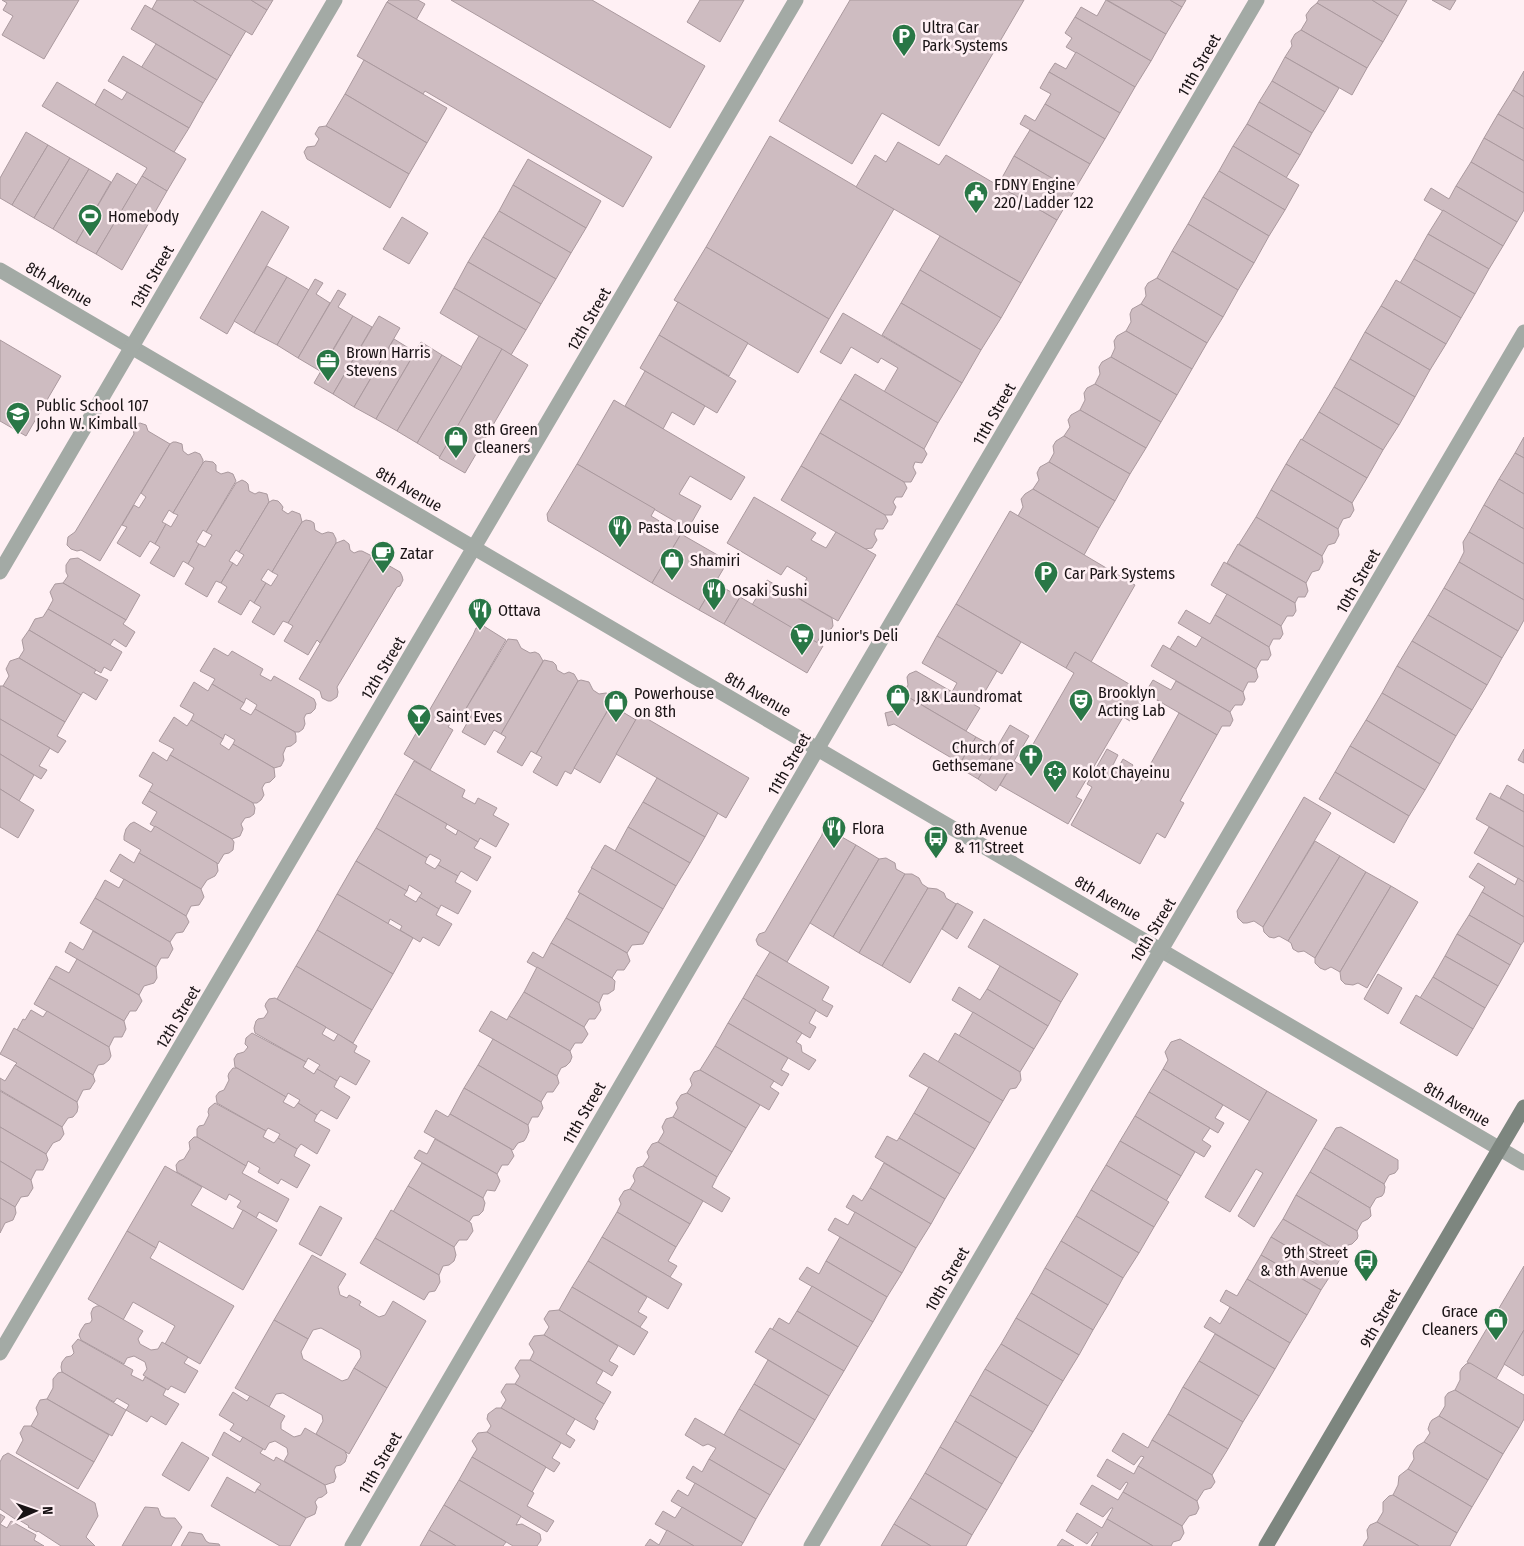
<svg xmlns="http://www.w3.org/2000/svg" width="1524" height="1546" viewBox="0 0 1524 1546" font-family="'Fira Sans Condensed',sans-serif">
  <style>
    .building { fill: #cebcc1; stroke: #aa999e }
    .lines { fill: none; stroke-linecap: round; stroke-linejoin: round }
    .street { stroke: #a3aaa5; stroke-width: 15 }
    .secondary { stroke: #7d867f; stroke-width: 15 }
    .labels { text-anchor: middle; dominant-baseline: central; stroke-width: 5; stroke-linejoin: round; paint-order: stroke }
    .poi-label { font-size: 16px; fill: #191315; stroke: #fff0f4; text-anchor: start }
    .street-label { font-size: 16px; fill: #191315; stroke: #fff0f4 }
  </style>
  <rect width="100%" height="100%" fill="#fff0f4"/>
  <g class="building">
    <path d="M2,0H79L44,59L2,35L13,16L3,10L7,3Z"/>
    <path d="M157,0H193L246,31L231,56L152,9Z"/>
    <path d="M193,0H251L267,10L252,35Z"/>
    <path d="M251,0H273L267,10Z"/>
    <path d="M389,0H418L425,4L416,20L387,2Z"/>
    <path d="M451,0H592L705,66L670,128Z"/>
    <path d="M700,0H744L720,42L687,22Z"/>
    <path d="M850,0H1024L939,146L882,113L852,164L779,121Z"/>
    <path d="M1106,0L1166,34L1151,61L1075,17L1081,7L1097,16Z"/>
    <path d="M1107,0H1170L1182,7L1166,34Z"/>
    <path d="M1170,0H1186L1182,7Z"/>
    <path d="M1319,0H1372L1398,16L1383,42L1317,3Z"/>
    <path d="M1372,0H1407L1398,16Z"/>
    <path d="M1432,0H1456L1450,10Z"/>
    <path d="M387,2L652,157L623,207L425,91L423,94L357,56Z"/>
    <path d="M1317,3L1383,42L1367,68L1301,30L1307,20L1306,15L1311,8Z"/>
    <path d="M145,5L231,56L217,80L131,29Z"/>
    <path d="M1075,17L1151,61L1135,87L1066,47L1072,38L1065,33Z"/>
    <path d="M1301,30L1367,68L1352,95L1285,57L1292,46L1291,41L1295,34Z"/>
    <path d="M156,44L217,80L203,103L141,68Z"/>
    <path d="M1076,52L1135,87L1120,113L1049,72L1055,63L1066,69Z"/>
    <path d="M123,56L203,103L189,128L108,81Z"/>
    <path d="M1285,57L1339,88L1325,112L1272,81Z"/>
    <path d="M364,60L447,108L427,143L345,94Z"/>
    <path d="M1524,71V97L1513,90Z"/>
    <path d="M1049,72L1120,113L1105,139L1045,104L1051,94L1040,88Z"/>
    <path d="M1272,81L1325,112L1312,133L1259,102Z"/>
    <path d="M57,82L186,159L167,191L142,176L147,168L42,106Z"/>
    <path d="M104,89L122,100L127,92L189,128L174,152L95,105Z"/>
    <path d="M1513,90L1524,97V129L1498,114Z"/>
    <path d="M345,94L427,143L409,174L326,126Z"/>
    <path d="M1259,102L1312,133L1300,155L1247,124Z"/>
    <path d="M1045,104L1105,139L1090,164L1020,124L1025,115L1035,121Z"/>
    <path d="M1498,114L1524,129V161L1484,138Z"/>
    <path d="M1247,124L1300,155L1286,178L1233,146Z"/>
    <path d="M326,126L409,174L390,208L307,159L304,152L307,147L315,146L319,139L315,134L319,127Z"/>
    <path d="M1030,130L1090,164L1074,191L1014,156Z"/>
    <path d="M26,132L48,145L12,205L0,198V178Z"/>
    <path d="M770,136L894,209L829,319L706,247Z"/>
    <path d="M1484,138L1524,161V193L1471,162Z"/>
    <path d="M898,142L939,165L946,155L1057,220L1021,283L856,187L875,155L886,162Z"/>
    <path d="M48,145L70,158L34,218L12,205Z"/>
    <path d="M1233,146L1299,185L1285,210L1219,171Z"/>
    <path d="M1014,156L1074,191L1057,220L998,185Z"/>
    <path d="M70,158L89,169L53,229L34,218Z"/>
    <path d="M528,159L601,201L586,228L513,185Z"/>
    <path d="M1471,162L1524,193V210L1517,222L1456,186Z"/>
    <path d="M89,169L111,182L76,243L53,229Z"/>
    <path d="M1219,171L1285,210L1269,236L1203,197Z"/>
    <path d="M117,173L137,185L96,254L76,243Z"/>
    <path d="M142,176L167,191L122,270L96,254Z"/>
    <path d="M513,185L586,228L571,253L499,211Z"/>
    <path d="M1456,186L1517,222L1503,246L1424,200L1431,188L1449,199Z"/>
    <path d="M1203,197L1269,236L1254,263L1188,224Z"/>
    <path d="M1443,210L1503,246L1489,269L1428,234Z"/>
    <path d="M262,211L289,227L227,334L200,318Z"/>
    <path d="M499,211L571,253L556,279L483,237Z"/>
    <path d="M402,217L428,233L409,264L383,249Z"/>
    <path d="M1188,224L1254,263L1238,290L1172,251Z"/>
    <path d="M1428,234L1489,269L1475,294L1414,259Z"/>
    <path d="M940,236L1021,283L1001,318L920,270Z"/>
    <path d="M483,237L556,279L541,304L468,262Z"/>
    <path d="M706,247L829,319L798,373L674,300Z"/>
    <path d="M1172,251L1238,290L1223,317L1157,278Z"/>
    <path d="M1414,259L1475,294L1461,318L1400,283Z"/>
    <path d="M468,262L541,304L526,330L454,288Z"/>
    <path d="M267,266L287,277L254,333L234,321Z"/>
    <path d="M920,270L1001,318L981,350L901,303Z"/>
    <path d="M287,277L309,290L277,345L254,333Z"/>
    <path d="M1157,278L1223,317L1207,343L1141,304L1146,296L1145,288L1148,283Z"/>
    <path d="M315,279L323,283L316,294L330,303L298,358L277,345Z"/>
    <path d="M1396,280L1461,318L1446,344L1381,306Z"/>
    <path d="M454,288L526,330L511,355L440,313Z"/>
    <path d="M338,290L346,294L338,307L353,316L320,371L298,358Z"/>
    <path d="M678,302L748,343L729,376L659,335Z"/>
    <path d="M901,303L981,350L962,383L882,335Z"/>
    <path d="M1141,304L1207,343L1192,369L1126,331L1131,322L1130,314L1132,309Z"/>
    <path d="M1381,306L1446,344L1430,370L1365,332Z"/>
    <path d="M843,313L962,383L938,423L884,392L898,368L881,358L878,363L851,347L841,364L820,352Z"/>
    <path d="M353,316L372,327L333,394L314,383Z"/>
    <path d="M379,316L400,328L354,407L333,394Z"/>
    <path d="M1126,331L1192,369L1177,395L1111,357L1115,348L1114,341L1117,336Z"/>
    <path d="M1365,332L1430,370L1415,397L1350,359Z"/>
    <path d="M659,335L736,381L717,413L640,368Z"/>
    <path d="M479,336L502,349L440,457L417,443Z"/>
    <path d="M394,339L415,352L376,419L354,407Z"/>
    <path d="M0,340L61,376L26,436L0,421Z"/>
    <path d="M421,342L442,355L397,431L376,419Z"/>
    <path d="M502,349L528,365L465,473L439,458Z"/>
    <path d="M442,355L462,367L417,443L397,431Z"/>
    <path d="M1111,357L1177,395L1161,422L1095,384L1100,374L1099,367L1102,362Z"/>
    <path d="M1350,359L1415,397L1399,425L1334,387Z"/>
    <path d="M645,371L705,406L694,425L672,412L663,429L625,406Z"/>
    <path d="M855,374L938,423L924,449L840,399Z"/>
    <path d="M1095,384L1161,422L1146,448L1080,410L1085,400L1084,393L1087,388Z"/>
    <path d="M1334,387L1399,425L1383,450L1319,412Z"/>
    <path d="M840,399L924,449L927,454L922,463L915,462L913,467L916,473L911,482H904L820,433Z"/>
    <path d="M614,400L745,477L731,500L690,476L679,494L701,506L688,529L577,464Z"/>
    <path d="M1080,410L1146,448L1130,474L1064,436L1070,427L1068,420L1071,415Z"/>
    <path d="M1319,412L1383,450L1367,478L1302,440Z"/>
    <path d="M140,423L146,425L148,431L170,444L100,561L81,550L77,551L71,549L67,545L68,537L75,532L134,434L133,429L137,424Z"/>
    <path d="M820,433L904,482L907,488L902,497H896L893,502L896,507L892,515H885L801,466Z"/>
    <path d="M1064,436L1130,474L1115,501L1049,462L1054,453L1053,446L1056,441Z"/>
    <path d="M1524,437V458L1515,453Z"/>
    <path d="M1301,439L1367,478L1352,503L1286,464Z"/>
    <path d="M173,442H176L182,444L183,451L188,455L195,452L200,454L203,460V463L173,513L169,510L162,522L166,524L155,544L150,541L140,557L117,543L127,527L122,525L134,505L139,508L146,497L141,493L170,444Z"/>
    <path d="M1515,453L1524,458V494L1499,479Z"/>
    <path d="M205,461L213,462L216,465V471L221,474L228,472L233,474L236,481L206,532L203,530L196,542L199,544L188,564L183,561L174,577L150,563L160,547L155,544L166,524L171,527L178,515L173,513L203,463Z"/>
    <path d="M1049,462L1115,501L1099,528L1033,489L1039,480L1037,473L1040,467Z"/>
    <path d="M577,464L655,509L651,516L681,534L652,583L548,521L547,514Z"/>
    <path d="M1286,464L1352,503L1354,510L1350,517L1343,519L1338,529L1271,490Z"/>
    <path d="M801,466L885,515L888,521L883,529H876L874,534L877,540L872,548L865,549L781,500Z"/>
    <path d="M1499,479L1524,494V529L1484,505Z"/>
    <path d="M242,480L246,482L248,484L249,491L255,494L259,492L267,494L269,502L239,552L236,550L229,561L233,563L221,583L216,581L207,597L185,584L194,568L188,564L199,544L205,547L212,535L206,532L236,483Z"/>
    <path d="M1033,489L1099,528L1084,555L1018,516L1023,507L1021,499L1025,494Z"/>
    <path d="M1271,490L1338,529L1339,535L1335,543L1328,545L1322,556L1256,517Z"/>
    <path d="M754,497L816,533L811,540L826,548L836,532L876,555L838,621L796,597L807,578L787,566L781,575L727,543Z"/>
    <path d="M273,500L278,501L280,503L283,507L282,510L288,514L292,511L300,514L302,522L272,572L268,569L261,580L266,583L254,603L250,600L241,615L218,602L227,587L221,583L233,563L237,566L244,555L239,552L269,502Z"/>
    <path d="M1484,505L1524,529V564L1469,532Z"/>
    <path d="M1010,511L1135,585L1091,662L1075,652L1066,668L956,604Z"/>
    <path d="M1256,517L1322,556L1323,562L1319,570L1312,572L1306,583L1239,544Z"/>
    <path d="M306,520L311,521L314,523L315,530L322,534L328,532L333,533L336,539V543L288,623L283,621L274,635L252,622L261,607L254,603L266,583L271,586L278,575L272,572L302,522Z"/>
    <path d="M1469,532L1524,564V600L1459,562L1464,552L1463,542Z"/>
    <path d="M681,534L728,561L699,610L652,583Z"/>
    <path d="M344,540L349,544L350,550L354,553L359,551H362L372,556L320,643L317,640L308,655L284,641L293,626L288,623L336,543Z"/>
    <path d="M1238,544L1306,583L1308,591L1305,597H1298L1295,603L1227,563Z"/>
    <path d="M372,556L400,572L402,576L403,580L400,586L397,587L337,687L338,692L337,697L331,701H328L322,698L320,691L299,679Z"/>
    <path d="M78,558L140,595L126,620L63,583L68,576L66,572V565L70,559Z"/>
    <path d="M1224,562L1295,603L1296,611L1293,616H1287L1281,626L1211,585Z"/>
    <path d="M1459,562L1524,600V620L1518,631L1444,588Z"/>
    <path d="M767,580L832,618L833,626L831,629L822,633L817,643L752,605Z"/>
    <path d="M63,583L126,620L123,624L135,632L126,647L114,639L110,645L48,609L53,600L50,592L55,584Z"/>
    <path d="M715,583L740,597L724,624L699,610Z"/>
    <path d="M1444,588L1518,631L1502,658L1428,615Z"/>
    <path d="M1227,594L1281,626L1283,634L1280,639H1273L1269,647L1215,615Z"/>
    <path d="M740,597L823,646L807,673L724,624Z"/>
    <path d="M956,604L1021,642L1002,674L937,636Z"/>
    <path d="M48,609L122,652L111,671L104,667L101,673L29,630L35,619L43,617Z"/>
    <path d="M1186,610L1210,624L1215,615L1269,647L1271,655L1269,658L1268,660H1261L1256,669L1178,623Z"/>
    <path d="M1428,615L1502,658L1487,685L1412,641Z"/>
    <path d="M482,625L506,640L464,712L459,710L448,727L453,730L430,770L404,754L473,635L476,628Z"/>
    <path d="M29,630L96,670L94,673L108,680L96,700L83,692L81,695L19,658L24,650L22,640Z"/>
    <path d="M937,636L997,671L980,700L975,697L972,703L952,692L957,683L922,663Z"/>
    <path d="M1178,636L1196,647L1202,637L1256,669L1258,677L1255,682H1248L1243,692L1170,649Z"/>
    <path d="M508,639L517,640L521,648L530,653L535,652L539,654L543,661L501,734L494,730L485,745L462,732L471,716L464,712Z"/>
    <path d="M1412,641L1487,685L1472,710L1397,666Z"/>
    <path d="M1163,645L1243,692L1245,699L1242,705H1235L1230,712L1151,666Z"/>
    <path d="M214,648L228,656L232,651L263,669L260,675L271,681L274,676L314,699L316,704L315,709L311,713L306,714L304,718L305,724L303,729L299,732H295L255,709L257,705L246,698L244,703L212,684L215,679L200,671Z"/>
    <path d="M1075,652L1146,694L1130,721L1123,717L1076,797L1082,800L1068,824L1000,785L1014,761L1021,765L1074,673L1066,668Z"/>
    <path d="M19,658L81,695L65,722L3,686L9,676L6,669L10,661Z"/>
    <path d="M544,660L553,662L556,665L557,670L564,674L569,672L574,674L578,681L536,754L531,751L522,766L497,752L506,737L501,734Z"/>
    <path d="M1397,666L1472,710L1456,736L1382,693Z"/>
    <path d="M916,671L980,708L966,731L903,694L908,685L907,677L909,674Z"/>
    <path d="M581,680L589,682L593,690L599,694L606,693L609,694L613,701L571,774L565,771L557,786L533,772L542,757L536,754L578,681Z"/>
    <path d="M1153,680L1171,690L1176,681L1230,712L1233,720L1230,726H1222L1217,735L1145,693Z"/>
    <path d="M194,682L208,691L212,684L244,703L240,709L251,715L255,709L295,732L296,736V742L291,746L286,747L283,754L284,760L281,766L274,768L233,744L235,740L225,734L223,739L191,720L194,714L180,706Z"/>
    <path d="M0,686H3L65,722L57,736L66,741L58,753L0,719Z"/>
    <path d="M1382,693L1456,736L1440,764L1366,720Z"/>
    <path d="M903,694L976,737L960,763L894,724L888,726L885,713L893,711Z"/>
    <path d="M611,705L636,720L600,783L574,768Z"/>
    <path d="M1179,713L1217,735L1180,801L1184,803L1165,838L1157,833L1140,864L1071,825L1092,787L1087,784L1107,749L1118,755L1112,767L1117,770L1123,759L1133,765L1127,774L1141,781Z"/>
    <path d="M639,714L749,778L726,818L616,754Z"/>
    <path d="M174,717L187,726L191,720L223,739L220,744L229,750L233,744L274,768L275,777L270,782L265,783L262,788L264,795L261,800L257,803H253L170,755L174,749L159,741Z"/>
    <path d="M0,719L50,748L39,766L47,770L41,779L0,754Z"/>
    <path d="M1366,720L1440,764L1425,790L1350,746Z"/>
    <path d="M1010,725L1029,736L996,791L978,779Z"/>
    <path d="M976,737L996,748L978,779L958,767Z"/>
    <path d="M1350,746L1425,790L1409,816L1335,772Z"/>
    <path d="M1524,749V763L1518,760Z"/>
    <path d="M153,752L167,761L170,755L253,803L255,808L254,814L250,817L245,818L241,824L243,829L240,836L232,839L149,791L153,784L139,776Z"/>
    <path d="M0,754L34,775L19,801L0,789Z"/>
    <path d="M414,761L465,790L462,797L475,804L478,798L497,808L493,815L509,824L496,847L480,838L478,842L395,794Z"/>
    <path d="M1335,772L1409,816L1394,843L1319,799Z"/>
    <path d="M657,778L718,813L705,837L643,802Z"/>
    <path d="M1507,785L1524,795V812L1500,798Z"/>
    <path d="M0,789L34,810L18,838L0,827Z"/>
    <path d="M149,791L232,839L234,842L233,850L229,853L224,854L218,864L150,824L157,812L142,803Z"/>
    <path d="M1490,793L1524,812V847L1476,819Z"/>
    <path d="M395,794L447,824L445,828L456,835L458,830L478,842L474,848L491,857L477,881L461,871L458,876L438,865L441,860L430,854L427,858L376,828Z"/>
    <path d="M1304,797L1331,813L1263,927L1254,921L1247,923H1243L1238,918L1237,911Z"/>
    <path d="M643,802L705,837L690,863L628,827Z"/>
    <path d="M134,822L151,832L155,826L217,863L218,871L215,876L207,880L201,889L139,853L141,850L124,840V836L126,829L130,824Z"/>
    <path d="M628,827L690,863L676,886L615,851Z"/>
    <path d="M826,827L831,828L833,832L856,845L787,962L758,945L756,940L759,934L765,932L822,835L823,829Z"/>
    <path d="M1489,827L1524,847V882L1474,853Z"/>
    <path d="M376,828L427,858L425,863L435,869L438,865L458,876L455,882L471,891L458,914L441,905L439,909L419,897L422,893L409,885L407,891L356,861Z"/>
    <path d="M1315,841L1340,856L1288,941L1279,936L1274,938L1269,937L1264,932L1263,927Z"/>
    <path d="M605,845L676,886L663,909L591,868Z"/>
    <path d="M856,845L879,859L833,937L810,923Z"/>
    <path d="M139,853L201,889L204,897L199,905L191,906L186,916L110,871L120,854L134,863Z"/>
    <path d="M1340,856L1366,872L1315,958L1304,951L1298,952L1293,949L1291,943L1288,941Z"/>
    <path d="M886,858L895,863L896,869L905,874L859,953L833,937L879,859Z"/>
    <path d="M356,861L407,891L404,895L416,902L419,897L439,909L436,915L452,924L439,946L423,937L420,942L400,930L402,926L390,919L388,924L337,894Z"/>
    <path d="M1478,863L1515,885L1518,878L1524,882V917L1482,892L1485,887L1469,877Z"/>
    <path d="M592,868L663,909L649,933L578,892Z"/>
    <path d="M1366,872L1391,886L1340,972L1331,967L1325,970L1320,968L1315,963V958Z"/>
    <path d="M905,874H912L919,878L922,884L928,888L882,966L859,953Z"/>
    <path d="M124,879L186,916L189,922L183,932L176,933L170,942L95,898L105,880L119,888Z"/>
    <path d="M1391,886L1418,902L1367,988L1358,983L1353,985L1345,984L1341,980L1340,972Z"/>
    <path d="M928,888L937,889L944,893L946,898L956,904L910,983L882,966Z"/>
    <path d="M1482,892L1524,917V941L1521,945L1469,915Z"/>
    <path d="M580,893L649,933L643,944L632,945L627,953L566,918Z"/>
    <path d="M337,894L413,938L393,974L317,930Z"/>
    <path d="M95,898L170,942L173,949L168,958H161L156,967L80,923Z"/>
    <path d="M957,903L973,912L957,939L942,929Z"/>
    <path d="M1469,915L1521,945L1510,965L1457,934Z"/>
    <path d="M566,918L627,953L630,961L624,970H617L612,978L551,943Z"/>
    <path d="M984,919L1078,974L1061,1002L968,947Z"/>
    <path d="M317,930L393,974L372,1010L296,966Z"/>
    <path d="M93,931L156,967L157,978L154,983L144,986L139,995L65,952L70,942L83,950Z"/>
    <path d="M1457,934L1510,965L1498,986L1445,956Z"/>
    <path d="M551,943L612,978L615,981L614,990L608,994H603L599,1003L527,962L533,952L543,958Z"/>
    <path d="M770,952L829,987L822,1000L833,1006L827,1017L756,975Z"/>
    <path d="M1445,956L1498,986L1485,1008L1433,977Z"/>
    <path d="M77,959L139,995L142,1001L136,1011H130L124,1021L49,978L56,966L69,973Z"/>
    <path d="M296,966L372,1010L353,1043L277,999Z"/>
    <path d="M1000,966L1061,1002L1048,1026L987,989Z"/>
    <path d="M537,967L599,1003L601,1010L595,1019H589L584,1027L524,992Z"/>
    <path d="M1378,974L1402,988L1388,1014L1364,999Z"/>
    <path d="M756,975L816,1010L809,1023L816,1027L810,1038L743,998Z"/>
    <path d="M1433,977L1485,1008L1473,1029L1420,998Z"/>
    <path d="M49,978L124,1021L126,1029L122,1037H114L109,1047L34,1004Z"/>
    <path d="M959,987L980,1000L987,989L1048,1026L1034,1049L952,1000Z"/>
    <path d="M524,992L584,1027L588,1034L582,1043H575L570,1051L509,1016Z"/>
    <path d="M1416,995L1473,1029L1457,1056L1400,1023Z"/>
    <path d="M275,998L326,1027L322,1034L334,1041L338,1034L357,1046L354,1052L370,1061L356,1085L340,1076L337,1081L317,1069L320,1065L308,1058L306,1062L255,1033L254,1028L256,1021L258,1019L264,1018L268,1012L265,1006L266,1003L269,999Z"/>
    <path d="M743,998L802,1033L796,1042L801,1045L802,1052L816,1060L809,1070L728,1023Z"/>
    <path d="M31,1010L43,1017L47,1011L109,1047L111,1056L109,1060L104,1064L98,1065L93,1075L17,1030L23,1019L25,1020Z"/>
    <path d="M491,1011L507,1020L509,1016L570,1051L572,1057L570,1062L566,1066L561,1068L557,1076L479,1031Z"/>
    <path d="M973,1012L1034,1049L1020,1072L959,1036Z"/>
    <path d="M728,1023L788,1058L781,1070L789,1074L782,1086L715,1046Z"/>
    <path d="M14,1028L93,1075L95,1081L90,1089L83,1090L77,1102L15,1065L17,1063L0,1054Z"/>
    <path d="M252,1033L306,1062L303,1067L314,1074L317,1069L337,1081L334,1087L350,1097L337,1119L321,1110L317,1115L298,1103L300,1100L288,1093L286,1097L235,1067L234,1059L237,1054L244,1052L248,1047L245,1044L246,1038Z"/>
    <path d="M955,1033L1020,1072L1021,1080L1016,1088L1010,1089L1003,1101L938,1062Z"/>
    <path d="M493,1039L557,1076L559,1083L553,1092H547L541,1102L478,1065Z"/>
    <path d="M1180,1039L1267,1091L1250,1121L1163,1069L1168,1060L1165,1052L1171,1042Z"/>
    <path d="M715,1046L774,1081L770,1087L779,1093L769,1110L700,1070Z"/>
    <path d="M924,1053L1003,1101L990,1123L909,1076Z"/>
    <path d="M15,1065L77,1102L78,1107L77,1112L73,1117L68,1118L62,1127L0,1090V1078L5,1081Z"/>
    <path d="M478,1065L541,1102L543,1108L538,1117H532L528,1125L464,1088Z"/>
    <path d="M233,1068H237L286,1097L283,1102L294,1108L298,1103L317,1115L314,1121L330,1130L317,1154L301,1144L297,1149L278,1138L280,1134L268,1128L266,1131L217,1103L216,1096L219,1092L224,1090L229,1080L228,1076L229,1073Z"/>
    <path d="M1163,1069L1223,1105L1215,1118L1224,1123L1218,1133L1149,1092Z"/>
    <path d="M700,1070L760,1105L746,1128L687,1093L692,1085L690,1079L694,1072Z"/>
    <path d="M929,1087L990,1123L975,1149L914,1113Z"/>
    <path d="M464,1088L528,1125L529,1131L526,1138L524,1141L518,1143L513,1150L450,1114Z"/>
    <path d="M0,1091L62,1127L64,1134L60,1140L53,1143L46,1154L0,1127Z"/>
    <path d="M1267,1091L1317,1120L1254,1227L1238,1216L1263,1173L1256,1169L1230,1212L1205,1197Z"/>
    <path d="M1149,1092L1210,1128L1202,1140L1211,1146L1204,1157L1135,1116Z"/>
    <path d="M687,1093L746,1128L732,1152L673,1117L678,1108L676,1103L681,1095Z"/>
    <path d="M215,1103L266,1131L263,1137L274,1143L278,1138L297,1149L294,1156L310,1165L297,1188L281,1179L278,1184L258,1172L260,1168L248,1161L246,1166L197,1137V1129L199,1126L204,1125L209,1115L208,1112L209,1108Z"/>
    <path d="M436,1110L448,1117L450,1114L511,1149L514,1156L508,1165H502L497,1174L424,1132Z"/>
    <path d="M914,1113L975,1149L960,1174L899,1138Z"/>
    <path d="M1135,1116L1195,1152L1181,1176L1120,1141Z"/>
    <path d="M673,1117L732,1152L717,1177L658,1142L664,1132L662,1127L666,1119Z"/>
    <path d="M0,1127L46,1154L48,1160L43,1170H36L31,1180L0,1161Z"/>
    <path d="M1341,1127L1398,1160V1169L1395,1173L1389,1175L1384,1184L1324,1148L1336,1128Z"/>
    <path d="M887,1136L897,1141L899,1138L960,1174L945,1199L875,1157Z"/>
    <path d="M194,1137H197L246,1166L242,1173L289,1199L277,1222L259,1212L256,1218L237,1207L241,1201L229,1194L226,1200L177,1172L176,1165L179,1161L184,1159L190,1149L189,1142Z"/>
    <path d="M435,1139L497,1174L500,1181L495,1191L487,1190L483,1198L414,1158L419,1150L427,1154Z"/>
    <path d="M1120,1141L1181,1176L1166,1201L1106,1165Z"/>
    <path d="M658,1142L717,1177L712,1187L730,1198L722,1212L643,1166L649,1157L647,1152L652,1144Z"/>
    <path d="M1324,1148L1384,1184L1385,1187L1384,1193L1382,1196L1376,1198L1370,1208L1310,1172Z"/>
    <path d="M0,1161L31,1180L33,1188L28,1196L21,1197L15,1207L0,1198Z"/>
    <path d="M422,1163L483,1198L485,1203L483,1211L479,1215L473,1216L469,1222L408,1186Z"/>
    <path d="M884,1163L945,1199L931,1224L870,1188Z"/>
    <path d="M1106,1165L1169,1202L1154,1227L1091,1190Z"/>
    <path d="M165,1166L202,1187L191,1205L233,1229L243,1210L277,1230L243,1290L159,1241L156,1248L127,1231Z"/>
    <path d="M643,1166L703,1201L690,1224L630,1189L635,1181L633,1176L637,1168Z"/>
    <path d="M1310,1172L1370,1208L1371,1216L1368,1219L1362,1222L1357,1231L1296,1195Z"/>
    <path d="M408,1186L471,1223L473,1231L467,1240H459L454,1247L393,1212Z"/>
    <path d="M870,1188L931,1224L916,1248L846,1207L853,1195L862,1201Z"/>
    <path d="M630,1189L690,1224L676,1247L617,1212L621,1204L619,1199L624,1191Z"/>
    <path d="M1091,1190L1154,1227L1139,1253L1076,1216Z"/>
    <path d="M1296,1195L1357,1231L1358,1236L1357,1239L1352,1244L1348,1245L1343,1254L1283,1219Z"/>
    <path d="M0,1198L15,1207L16,1213L13,1220L5,1223L0,1233Z"/>
    <path d="M320,1206L342,1218L321,1256L299,1244Z"/>
    <path d="M391,1210L454,1247L456,1255L454,1261L449,1265L443,1266L439,1275L375,1238Z"/>
    <path d="M617,1212L676,1247L668,1261L677,1266L670,1277L602,1237Z"/>
    <path d="M855,1212L916,1248L902,1273L828,1230L835,1218L848,1225Z"/>
    <path d="M1076,1216L1139,1253L1123,1278L1061,1241Z"/>
    <path d="M1283,1219L1343,1254L1332,1273L1271,1237Z"/>
    <path d="M127,1231L156,1248L150,1258L234,1306L200,1364L165,1344L175,1326L133,1302L123,1320L88,1299Z"/>
    <path d="M602,1237L682,1284L668,1309L588,1261Z"/>
    <path d="M840,1237L902,1273L887,1297L826,1261Z"/>
    <path d="M1271,1237L1332,1273L1321,1290L1261,1255Z"/>
    <path d="M375,1238L439,1275L440,1282L435,1291L429,1292L424,1300L360,1263Z"/>
    <path d="M1061,1241L1123,1278L1108,1305L1045,1268Z"/>
    <path d="M312,1255L346,1274L338,1287L340,1295L347,1298L349,1295L360,1301L361,1302L359,1305L379,1317L385,1315L393,1301L426,1321L387,1388L354,1368L361,1357L360,1350L321,1328L313,1330L308,1339L274,1320Z"/>
    <path d="M1261,1255L1321,1290L1307,1315L1247,1279Z"/>
    <path d="M588,1261L647,1297L638,1312L647,1317L640,1327L572,1287Z"/>
    <path d="M826,1261L887,1297L873,1322L799,1279L807,1267L819,1274Z"/>
    <path d="M1524,1266V1330L1496,1379L1467,1362Z"/>
    <path d="M1045,1268L1108,1305L1093,1330L1031,1293Z"/>
    <path d="M1247,1279L1307,1315L1290,1343L1220,1301L1226,1290L1237,1296Z"/>
    <path d="M812,1286L873,1322L858,1347L797,1311Z"/>
    <path d="M572,1287L648,1332L634,1355L559,1310Z"/>
    <path d="M1031,1293L1093,1330L1079,1355L1016,1318Z"/>
    <path d="M97,1306H100L143,1331L138,1339L140,1344L151,1350L158,1349L162,1342L188,1357L184,1363L198,1371L185,1393L171,1386L168,1390L143,1375L147,1369L145,1362L134,1356L127,1358L124,1364L81,1340L79,1335L81,1330L85,1324L90,1323L92,1320L91,1313L93,1308Z"/>
    <path d="M1230,1307L1290,1343L1275,1369L1204,1327L1210,1317L1220,1324Z"/>
    <path d="M559,1310L618,1346L609,1361L618,1366L612,1376L544,1335L549,1327L544,1319L549,1311Z"/>
    <path d="M797,1311L858,1347L844,1371L772,1330L779,1318L789,1324Z"/>
    <path d="M1016,1318L1079,1355L1063,1381L1001,1344Z"/>
    <path d="M274,1320L308,1339L301,1352L303,1359L342,1381L348,1379L354,1368L387,1388L349,1454L316,1434L323,1421L322,1415L283,1393L276,1394L269,1407L235,1388Z"/>
    <path d="M770,1328L844,1371L829,1396L755,1352Z"/>
    <path d="M1524,1330V1374L1523,1376L1504,1364Z"/>
    <path d="M1215,1334L1275,1369L1259,1396L1199,1361Z"/>
    <path d="M544,1335L603,1371L596,1383L611,1392L604,1404L530,1360L534,1352L529,1344L534,1336Z"/>
    <path d="M78,1339L133,1370L131,1375L143,1381L145,1377L166,1389L163,1395L179,1404L166,1425L151,1416L147,1422L126,1410L129,1405L117,1398L114,1402L62,1372L61,1367L62,1362L66,1357L71,1356L74,1353L72,1346Z"/>
    <path d="M1001,1344L1063,1381L1048,1406L985,1369Z"/>
    <path d="M520,1360H530L604,1404L595,1419L598,1421L594,1430L515,1384L520,1376L515,1368Z"/>
    <path d="M768,1360L829,1396L815,1420L754,1384Z"/>
    <path d="M1199,1361L1259,1396L1243,1422L1183,1387Z"/>
    <path d="M1470,1363L1524,1395V1419L1519,1428L1455,1390L1460,1380V1372L1462,1368L1466,1364Z"/>
    <path d="M985,1369L1048,1406L1033,1432L970,1395Z"/>
    <path d="M62,1372L126,1410L112,1436L47,1399L53,1388V1379L58,1373Z"/>
    <path d="M506,1384H515L575,1419L566,1434L575,1440L570,1448L501,1408L506,1400L501,1392Z"/>
    <path d="M754,1384L815,1420L800,1445L739,1409Z"/>
    <path d="M1183,1387L1243,1422L1228,1449L1168,1414Z"/>
    <path d="M1455,1390L1519,1428L1503,1454L1439,1416L1445,1406V1397L1448,1393Z"/>
    <path d="M233,1392L247,1401L250,1396L285,1416L281,1423V1429L294,1437L301,1435L305,1428L345,1451L347,1456L345,1462L341,1465L336,1466L334,1470L336,1477L334,1482L325,1485L284,1461L288,1454L287,1448L275,1441L269,1443L265,1450L230,1430L234,1424L219,1415Z"/>
    <path d="M970,1395L1033,1432L1017,1458L955,1421Z"/>
    <path d="M47,1399L109,1435L94,1462L31,1426L38,1414L36,1408L40,1400Z"/>
    <path d="M496,1408H501L561,1443L552,1458L560,1463L554,1472L487,1432L491,1426L487,1419L488,1414Z"/>
    <path d="M739,1409L800,1445L785,1470L724,1435Z"/>
    <path d="M1168,1414L1228,1449L1212,1475L1152,1440Z"/>
    <path d="M1439,1416L1503,1454L1488,1480L1424,1442L1430,1433L1428,1429L1430,1423L1432,1420Z"/>
    <path d="M695,1418L785,1470L770,1495L709,1459L716,1448L708,1444L703,1446L685,1435Z"/>
    <path d="M955,1421L1017,1458L1002,1484L940,1447Z"/>
    <path d="M24,1426H31L94,1462L78,1489L16,1453L23,1440L20,1433Z"/>
    <path d="M224,1432L240,1442L243,1437L263,1449L260,1453L274,1461L276,1457L325,1485L327,1493L322,1497L318,1498L315,1502L317,1507L315,1514L306,1518L257,1489L261,1484L212,1455Z"/>
    <path d="M487,1432L546,1467L532,1492L472,1457L477,1449L472,1441L478,1433Z"/>
    <path d="M1123,1433L1148,1448L1152,1440L1212,1475L1215,1482L1211,1488L1204,1490L1197,1501L1138,1466L1144,1457L1141,1456L1134,1465L1112,1451Z"/>
    <path d="M182,1442L209,1458L189,1491L162,1475Z"/>
    <path d="M1424,1442L1488,1480L1472,1507L1408,1469L1414,1459L1413,1453L1414,1450L1417,1446Z"/>
    <path d="M940,1447L1002,1484L987,1510L925,1473Z"/>
    <path d="M8,1453L95,1503L98,1516L86,1537L95,1546H61L38,1531L37,1532L28,1527L29,1526L19,1520L18,1521L0,1509V1462L3,1456Z"/>
    <path d="M472,1457L534,1493L527,1506L554,1521L547,1532L459,1480Z"/>
    <path d="M709,1459L770,1495L756,1519L686,1478L693,1466L702,1472Z"/>
    <path d="M1107,1459L1134,1474L1138,1466L1197,1501L1199,1508L1196,1514L1189,1516L1182,1526L1123,1492L1128,1483L1126,1482L1120,1490L1097,1476Z"/>
    <path d="M1408,1469L1472,1507L1457,1533L1393,1495L1398,1485L1399,1476Z"/>
    <path d="M925,1473L987,1510L972,1535L910,1498Z"/>
    <path d="M227,1477L255,1493L257,1489L306,1518L290,1546H280L211,1506Z"/>
    <path d="M459,1480L521,1516L516,1525L522,1524L540,1534L541,1540L537,1546H513L444,1505Z"/>
    <path d="M695,1483L756,1519L743,1543L671,1501L678,1490L688,1496Z"/>
    <path d="M1092,1485L1118,1500L1123,1492L1182,1526L1184,1533L1180,1540L1173,1542L1171,1546H1153L1107,1519L1113,1508H1111L1103,1517L1080,1504Z"/>
    <path d="M1393,1495L1457,1533L1450,1546H1419L1377,1522L1383,1512V1502L1389,1496Z"/>
    <path d="M910,1498L972,1535L966,1546H931L894,1524Z"/>
    <path d="M444,1505L506,1542L503,1546H456L429,1530Z"/>
    <path d="M145,1507L158,1508L161,1516L165,1518H175L182,1527L171,1546H122Z"/>
    <path d="M682,1507L743,1543L741,1546H694L655,1524L663,1511L675,1518Z"/>
    <path d="M1077,1513L1102,1528L1107,1519L1153,1546H1091L1098,1534L1097,1532L1087,1544L1066,1531Z"/>
    <path d="M0,1514L5,1517L0,1524L7,1528L11,1521L36,1535L34,1540L44,1546H0Z"/>
    <path d="M1377,1522L1419,1546H1363L1368,1538L1367,1530L1370,1525Z"/>
    <path d="M894,1524L931,1546H881Z"/>
    <path d="M429,1530L456,1546H420Z"/>
    <path d="M667,1530L694,1546H645L650,1539L659,1545Z"/>
    <path d="M189,1532L202,1534L206,1541L209,1543L219,1544L220,1546H181Z"/>
    <path d="M1062,1539L1074,1546H1057Z"/>
  </g>
  <g class="lines">
    <g class="street">
      <path d="M0,270L1524,1163"/>
      <path d="M0,572L335,0"/>
      <path d="M0,1353L796,0"/>
      <path d="M352,1546L843,705L1257,0"/>
      <path d="M811,1546L1524,332"/>
    </g>
    <path class="secondary" d="M1266,1546L1524,1107"/>
  </g>
  <defs>
    <symbol id="parking-pin" viewBox="-11 -11 22 30"><path d="M0 17L-7.5 6A9.5 9.5 0 1 1 7.5 6Z" fill="#297746" stroke="#fff0f4"/><path d="M-3.5-5.5H1a3.5 3.5 0 0 1 0 7H-1V5.5H-3.5ZM-1-3.4V-.6H.8a1.4 1.4 0 0 0 0-2.8Z" fill="#fff"/></symbol>
    <symbol id="civic-pin" viewBox="-11 -11 22 30"><path d="M0 17L-7.5 6A9.5 9.5 0 1 1 7.5 6Z" fill="#297746" stroke="#fff0f4"/><path d="M-.6-6.5H3V-4.5H.6V-3L4-1V1h2V6H-6V1h2V-1L-.6-3ZM-1.2 2.5V6h2.4V2.5Z" fill="#fff"/></symbol>
    <symbol id="stadium-pin" viewBox="-11 -11 22 30"><path d="M0 17L-7.5 6A9.5 9.5 0 1 1 7.5 6Z" fill="#297746" stroke="#fff0f4"/><path d="M0-5a6.5 5 0 1 0 0 10a6.5 5 0 1 0 0-10ZM-3.5-1.8h7v3.6h-7Z" fill="#fff"/></symbol>
    <symbol id="office-pin" viewBox="-11 -11 22 30"><path d="M0 17L-7.5 6A9.5 9.5 0 1 1 7.5 6Z" fill="#297746" stroke="#fff0f4"/><path d="M-6-3h4V-5.5h4V-3h4V5H-6ZM-1-4.5V-3h2v-1.5ZM-6 0V1H6V0Z" fill="#fff"/></symbol>
    <symbol id="school-pin" viewBox="-11 -11 22 30"><path d="M0 17L-7.5 6A9.5 9.5 0 1 1 7.5 6Z" fill="#297746" stroke="#fff0f4"/><path d="M0-5L7-2L0 1L-7-2ZM-4 1L0 2.5L4 1V4Q0 6-4 4Z" fill="#fff"/></symbol>
    <symbol id="shop-pin" viewBox="-11 -11 22 30"><path d="M0 17L-7.5 6A9.5 9.5 0 1 1 7.5 6Z" fill="#297746" stroke="#fff0f4"/><path d="M-5-2.5h2.3a2.7 3.5 0 0 1 5.4 0H5L5.5 6h-11ZM-1.5-2.5h3a1.5 2.3 0 0 0-3 0Z" fill="#fff"/></symbol>
    <symbol id="restaurant-pin" viewBox="-11 -11 22 30"><path d="M0 17L-7.5 6A9.5 9.5 0 1 1 7.5 6Z" fill="#297746" stroke="#fff0f4"/><path d="M-5-6h1v4h1v-4h1v4h1v-4h1v5L-1.5 .5V6h-2V.5L-5-1ZM5-6V6H3V1.5H1.5Q1.5-4 5-6Z" fill="#fff"/></symbol>
    <symbol id="cafe-pin" viewBox="-11 -11 22 30"><path d="M0 17L-7.5 6A9.5 9.5 0 1 1 7.5 6Z" fill="#297746" stroke="#fff0f4"/><path d="M-5.5-4.5H6V0H3Q3 3.5 0 3.5H-2.5Q-5.5 3.5-5.5 0ZM3-3.2v2h1.7v-2ZM-6 4.5H4V6H-6Z" fill="#fff"/></symbol>
    <symbol id="supermarket-pin" viewBox="-11 -11 22 30"><path d="M0 17L-7.5 6A9.5 9.5 0 1 1 7.5 6Z" fill="#297746" stroke="#fff0f4"/><path d="M-6-5.5h2.5l.6 2H6L4.5 2H-2.5L-4.4-4H-6ZM-1.5 3.2a1.3 1.3 0 1 0 .1 0ZM3 3.2a1.3 1.3 0 1 0 .1 0Z" fill="#fff"/></symbol>
    <symbol id="theatre-pin" viewBox="-11 -11 22 30"><path d="M0 17L-7.5 6A9.5 9.5 0 1 1 7.5 6Z" fill="#297746" stroke="#fff0f4"/><path d="M-5-5.5Q0-4 5-5.5V0Q5 5 0 6Q-5 5-5 0ZM-3.3-2.5H-1v1.5H-3.3ZM1-2.5H3.3v1.5H1ZM-2.8 1Q0 5.5 2.8 1Z" fill="#fff"/></symbol>
    <symbol id="bar-pin" viewBox="-11 -11 22 30"><path d="M0 17L-7.5 6A9.5 9.5 0 1 1 7.5 6Z" fill="#297746" stroke="#fff0f4"/><path d="M-6-5H6L.8 .8V4.5H3.5V6h-7V4.5H-.8V.8Z" fill="#fff"/></symbol>
    <symbol id="church-pin" viewBox="-11 -11 22 30"><path d="M0 17L-7.5 6A9.5 9.5 0 1 1 7.5 6Z" fill="#297746" stroke="#fff0f4"/><path d="M-1.2-6h2.4v3.5h3.3v2.4h-3.3V6h-2.4V-.1h-3.3v-2.4h3.3Z" fill="#fff"/></symbol>
    <symbol id="synagogue-pin" viewBox="-11 -11 22 30"><path d="M0 17L-7.5 6A9.5 9.5 0 1 1 7.5 6Z" fill="#297746" stroke="#fff0f4"/><path d="M0-6.5L5.6 3.2H-5.6ZM0 6.5L5.6-3.2H-5.6Z" fill="#fff"/></symbol>
    <symbol id="bus-pin" viewBox="-11 -11 22 30"><path d="M0 17L-7.5 6A9.5 9.5 0 1 1 7.5 6Z" fill="#297746" stroke="#fff0f4"/><path d="M-5-6H5V4H4V6H2V4H-2V6H-4V4H-5ZM-3.5-4V0h7V-4ZM-3.5 1.2v1.5H-2V1.2ZM2 1.2v1.5H3.5V1.2Z" fill="#fff"/></symbol>
  </defs>
  <g fill-rule="evenodd">
    <use href="#parking-pin" x="890" y="22" width="28" height="38"/>
    <use href="#civic-pin" x="962" y="179" width="28" height="38"/>
    <use href="#stadium-pin" x="76" y="202" width="28" height="38"/>
    <use href="#office-pin" x="314" y="347" width="28" height="38"/>
    <use href="#school-pin" x="4" y="400" width="28" height="38"/>
    <use href="#shop-pin" x="442" y="424" width="28" height="38"/>
    <use href="#restaurant-pin" x="606" y="513" width="28" height="38"/>
    <use href="#cafe-pin" x="369" y="539" width="28" height="38"/>
    <use href="#shop-pin" x="658" y="546" width="28" height="38"/>
    <use href="#parking-pin" x="1032" y="559" width="28" height="38"/>
    <use href="#restaurant-pin" x="700" y="576" width="28" height="38"/>
    <use href="#restaurant-pin" x="466" y="596" width="28" height="38"/>
    <use href="#supermarket-pin" x="788" y="621" width="28" height="38"/>
    <use href="#shop-pin" x="884" y="682" width="28" height="38"/>
    <use href="#theatre-pin" x="1067" y="687" width="28" height="38"/>
    <use href="#shop-pin" x="602" y="688" width="28" height="38"/>
    <use href="#bar-pin" x="405" y="702" width="28" height="38"/>
    <use href="#church-pin" x="1017" y="742" width="28" height="38"/>
    <use href="#synagogue-pin" x="1041" y="758" width="28" height="38"/>
    <use href="#restaurant-pin" x="820" y="814" width="28" height="38"/>
    <use href="#bus-pin" x="922" y="824" width="28" height="38"/>
    <use href="#bus-pin" x="1352" y="1247" width="28" height="38"/>
    <use href="#shop-pin" x="1482" y="1306" width="28" height="38"/>
  </g>
  <g class="labels">
    <g class="poi-label">
      <text x="922" y="27">Ultra Car<tspan x="922" dy="18">Park Systems</tspan></text>
      <text x="994" y="184">FDNY Engine<tspan x="994" dy="18">220/Ladder 122</tspan></text>
      <text x="108" y="216">Homebody</text>
      <text x="346" y="352">Brown Harris<tspan x="346" dy="18">Stevens</tspan></text>
      <text x="36" y="405">Public School 107<tspan x="36" dy="18">John W. Kimball</tspan></text>
      <text x="474" y="429">8th Green<tspan x="474" dy="18">Cleaners</tspan></text>
      <text x="638" y="527">Pasta Louise</text>
      <text x="400" y="553">Zatar</text>
      <text x="690" y="560">Shamiri</text>
      <text x="1064" y="573">Car Park Systems</text>
      <text x="732" y="590">Osaki Sushi</text>
      <text x="498" y="610">Ottava</text>
      <text x="820" y="635">Junior's Deli</text>
      <text x="1098" y="692">Brooklyn<tspan x="1098" dy="18">Acting Lab</tspan></text>
      <text x="634" y="693">Powerhouse<tspan x="634" dy="18">on 8th</tspan></text>
      <text x="916" y="696">J&amp;K Laundromat</text>
      <text x="436" y="716">Saint Eves</text>
      <text x="1014" y="747" text-anchor="end">Church of<tspan x="1014" dy="18">Gethsemane</tspan></text>
      <text x="1072" y="772">Kolot Chayeinu</text>
      <text x="852" y="828">Flora</text>
      <text x="954" y="829">8th Avenue<tspan x="954" dy="18">&amp; 11 Street</tspan></text>
      <text x="1348" y="1252" text-anchor="end">9th Street<tspan x="1348" dy="18">&amp; 8th Avenue</tspan></text>
      <text x="1478" y="1311" text-anchor="end">Grace<tspan x="1478" dy="18">Cleaners</tspan></text>
    </g>
    <g class="street-label">
      <text transform="translate(1199 65) rotate(-60)">11th Street</text>
      <text transform="translate(152 277) rotate(-60)">13th Street</text>
      <text transform="translate(59 284) rotate(30)">8th Avenue</text>
      <text transform="translate(589 319) rotate(-60)">12th Street</text>
      <text transform="translate(994 414) rotate(-60)">11th Street</text>
      <text transform="translate(409 489) rotate(30)">8th Avenue</text>
      <text transform="translate(1358 581) rotate(-60)">10th Street</text>
      <text transform="translate(383 668) rotate(-59)">12th Street</text>
      <text transform="translate(758 694) rotate(30)">8th Avenue</text>
      <text transform="translate(789 764) rotate(-60)">11th Street</text>
      <text transform="translate(1108 898) rotate(30)">8th Avenue</text>
      <text transform="translate(1153 930) rotate(-59)">10th Street</text>
      <text transform="translate(178 1017) rotate(-59)">12th Street</text>
      <text transform="translate(1457 1104) rotate(30)">8th Avenue</text>
      <text transform="translate(584 1113) rotate(-60)">11th Street</text>
      <text transform="translate(947 1279) rotate(-60)">10th Street</text>
      <text transform="translate(1380 1318) rotate(-60)">9th Street</text>
      <text transform="translate(380 1463) rotate(-60)">11th Street</text>
    </g>
  </g>
  <g transform="translate(35 1511) rotate(88)" stroke="#fff0f4" stroke-width="4" paint-order="stroke">
  <path d="M0-4L9 19L0 12L-9 19Z" fill="#191315"/>
  <text y="-8" font-size="14" font-weight="bold" text-anchor="middle" fill="#191315">N</text>
  </g>
</svg>
